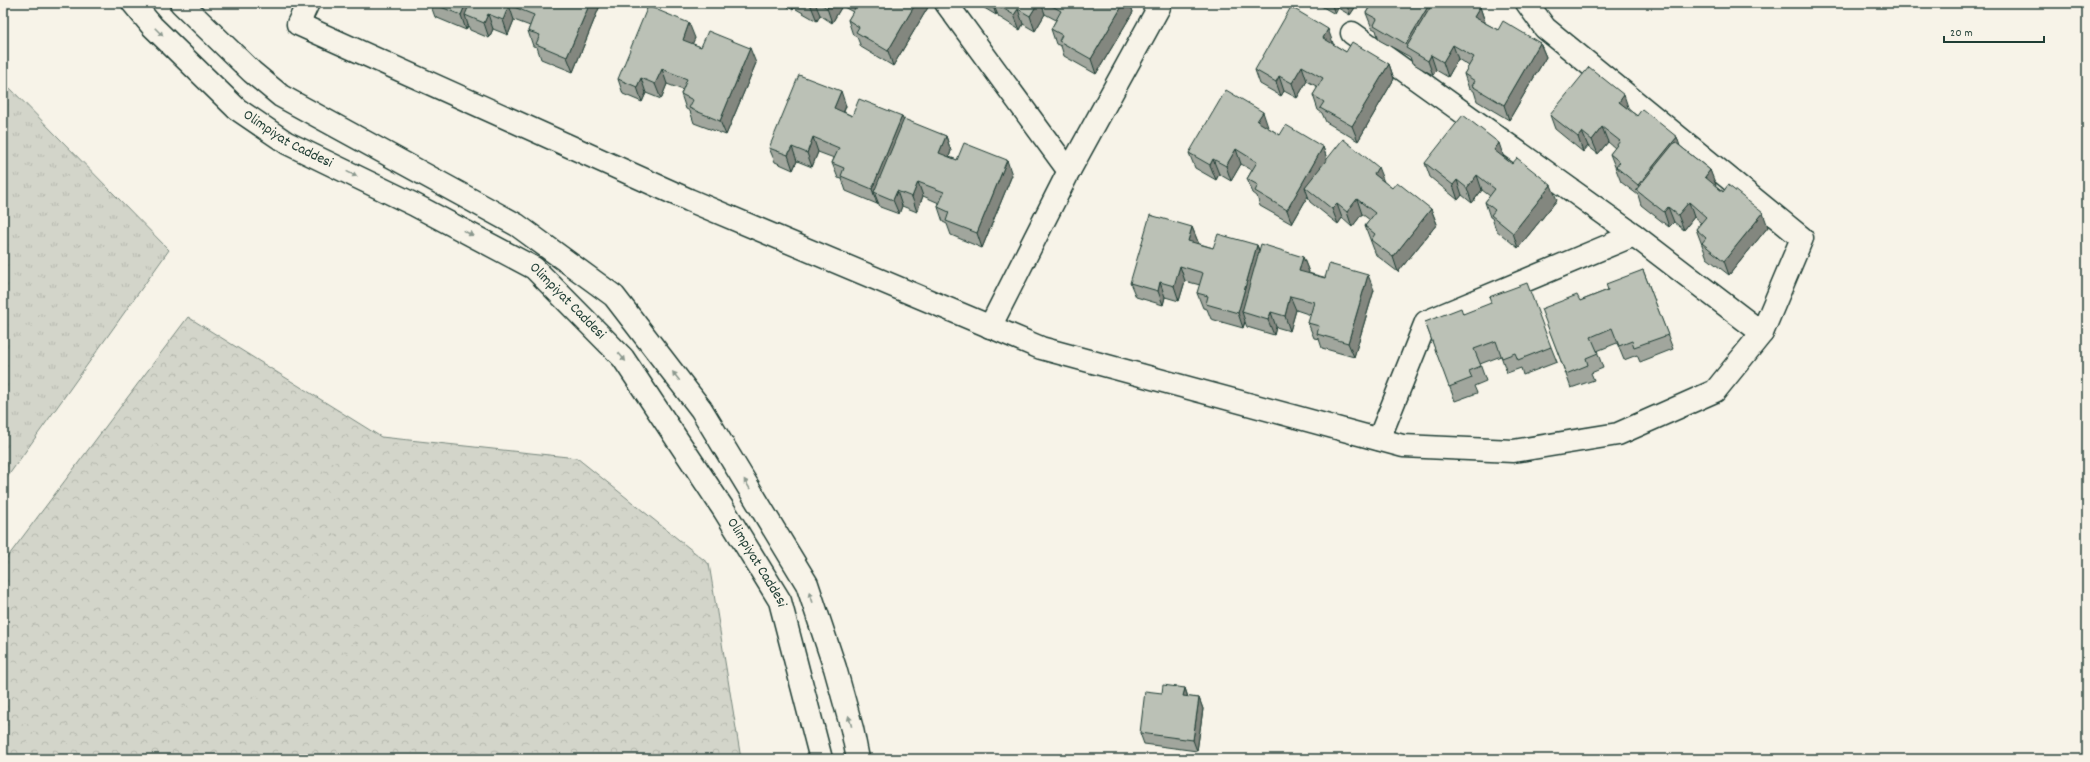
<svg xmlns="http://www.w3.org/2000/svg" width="2090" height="762" viewBox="0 0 2090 762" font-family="Dekko,sans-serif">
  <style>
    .grass { fill: url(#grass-tufts); stroke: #79897f }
    .forest { fill: url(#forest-crowns); stroke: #79897f }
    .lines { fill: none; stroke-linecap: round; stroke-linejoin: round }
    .street-casing { stroke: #1f3d34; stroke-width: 25 }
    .secondary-casing { stroke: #1f3d34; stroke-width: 25 }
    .street { stroke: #f7f3e8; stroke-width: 22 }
    .secondary { stroke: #f7f3e8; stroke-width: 22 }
    .wall { fill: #a1a69d; stroke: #1f3d34 }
    .shaded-wall { fill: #83877f; stroke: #1f3d34 }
    .building { fill: #bbc1b6; stroke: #1f3d34 }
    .oneway { fill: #8b988e }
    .labels { text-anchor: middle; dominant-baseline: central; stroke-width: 3; stroke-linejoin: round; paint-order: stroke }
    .street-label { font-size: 15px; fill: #1f3d34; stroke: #f7f3e8 }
  </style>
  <defs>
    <pattern id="grass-tufts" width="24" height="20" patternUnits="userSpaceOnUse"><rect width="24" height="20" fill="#d3d5ca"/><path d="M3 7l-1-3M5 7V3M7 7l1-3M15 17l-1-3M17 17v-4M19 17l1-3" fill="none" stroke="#b5b8ae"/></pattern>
    <pattern id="forest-crowns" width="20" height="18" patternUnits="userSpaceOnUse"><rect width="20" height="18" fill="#d3d5ca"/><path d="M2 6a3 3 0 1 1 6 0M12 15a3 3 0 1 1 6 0" fill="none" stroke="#b5b8ae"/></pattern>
  </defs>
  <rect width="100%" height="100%" fill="#f7f3e8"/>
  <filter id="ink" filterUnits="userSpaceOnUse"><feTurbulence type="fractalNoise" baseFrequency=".025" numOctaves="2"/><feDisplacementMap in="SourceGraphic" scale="8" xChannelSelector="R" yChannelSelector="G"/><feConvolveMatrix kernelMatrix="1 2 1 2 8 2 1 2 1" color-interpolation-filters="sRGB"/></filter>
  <g filter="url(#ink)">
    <path class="grass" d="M3,81L169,250L3,483Z"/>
    <path class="forest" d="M188,317L381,437L577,458L709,564L741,759H3V563Z"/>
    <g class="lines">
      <defs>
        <g id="street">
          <path d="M308,3L298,24L689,200L1041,348L1403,446L1513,451L1618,434L1715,391L1762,333L1802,238L1545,28L1527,3"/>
          <path d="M946,3L1069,171"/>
          <path d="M1352,33L1634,235L1762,333"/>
          <path d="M990,327L1069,171L1159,7L1153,3"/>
          <path d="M1379,439L1426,322L1634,235"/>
        </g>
        <g id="secondary">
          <path id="s1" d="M133,3L152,26L237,109L287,143L413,204L534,268L623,358L724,510L780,601L821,759"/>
          <path d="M181,3L252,72L281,96L517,225L614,296L701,409L807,584L835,668L852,729L858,759"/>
        </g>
      </defs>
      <use href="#street" class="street-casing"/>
      <use href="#secondary" class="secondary-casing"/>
      <use href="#street" class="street"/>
      <use href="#secondary" class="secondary"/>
    </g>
    <g class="wall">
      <path d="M426,3H601L573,72L541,59L537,47L533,46L528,31L530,26L514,20L508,35L493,29L489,38L470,30L468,25L466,30L435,17L431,6L427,4Z"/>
      <path d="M782,3H930V4L893,66L861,47L857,37L853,35L848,20L853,12L842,6L832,23L820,15L817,21L796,9L795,7L793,10Z"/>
      <path d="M976,3H1130L1133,12L1096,74L1064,56L1061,46L1056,44L1051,29L1056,20L1045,14L1035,31L1023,24L1020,30L999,17L997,13L996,15Z"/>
      <path d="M1316,3H1358L1350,15L1338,8L1335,14Z"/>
      <path d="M1369,3H1472L1480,7L1485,22V23L1498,30L1540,43L1546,57L1509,120L1477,101L1474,91L1469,89L1464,74L1469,66L1458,59L1448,77L1436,70L1433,75L1412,63L1410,57L1379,40L1376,30L1372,28L1366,13L1371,4Z"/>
      <path d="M695,38L692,44L701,47L756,63L726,135L694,123L690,111L686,109L681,94L683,90L667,84L661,99L646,93L642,102L623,94L618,79Z"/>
      <path d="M1333,43V44L1346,52L1389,64L1394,79L1358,141L1326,122L1322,113L1318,110L1313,95L1318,87L1307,81L1297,98L1284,91L1281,96L1260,84L1255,70Z"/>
      <path d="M846,106L844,112L852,116H902L903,121L946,136L951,151L949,157L957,160L1012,175L982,248L951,235L947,224L943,222L938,207L939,203L923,196L917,212L902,206L899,214L880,207L878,202L877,204L846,191L842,179L838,178L832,163L834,158L818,152L812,167L797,161L793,170L775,162L769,148Z"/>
      <path d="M1629,110L1680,146L1710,170L1715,185L1768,227L1729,275L1707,258L1696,229L1701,223L1694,217L1684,230L1674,222L1669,227L1641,205L1638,195L1621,182L1610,154L1615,148L1608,142L1598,154L1588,146L1583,152L1555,129L1550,115Z"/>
      <path d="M1267,127L1280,135L1323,147L1327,159L1384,182L1392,188L1431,209L1437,224L1398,272L1376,255L1365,226L1370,220L1362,214L1352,227L1342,218L1338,224L1310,202L1308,196L1292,224L1260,206L1257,196L1253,193L1247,179L1252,170L1241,164L1231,181L1219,174L1216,180L1195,168L1189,153L1268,127Z"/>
      <path d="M1504,158L1557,200L1518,248L1496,230L1492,218L1490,217L1485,202L1490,196L1482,190L1472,203L1462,195L1458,200L1430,177L1425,163Z"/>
      <path d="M1192,227L1198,242L1197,243L1213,248L1257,245L1259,250L1303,257L1309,272L1308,273L1374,290L1354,357L1322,348L1319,339L1314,338L1308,323L1311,315L1296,310L1290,331L1276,327L1274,335L1247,327L1245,322L1243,328L1211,319L1207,309L1203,308L1197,293L1200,285L1185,281L1179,301L1165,297L1163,305L1136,297L1130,283Z"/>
      <path d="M1643,270L1673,349L1640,362L1637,355L1624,360L1617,343L1597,351L1603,368L1591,373L1594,380L1571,388L1547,323L1580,301L1608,290Z"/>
      <path d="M1463,314L1551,347L1557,362L1523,375L1521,368L1507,373L1501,356L1480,364L1486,381L1474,386L1477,393L1455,401L1425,322Z"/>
      <path d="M1185,688L1188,697L1199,698L1203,709L1197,751L1144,744L1140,733L1162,693Z"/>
    </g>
    <g class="shaded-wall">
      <path d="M466,3H477L465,15L468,25L466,30L461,15Z"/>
      <path d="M590,3H601L573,72L567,57Z"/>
      <path d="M791,3H793L795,7L793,10Z"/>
      <path d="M813,3H815L820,15L817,21L811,6Z"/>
      <path d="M830,3H842V6L832,23L827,8Z"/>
      <path d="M916,3H930V4L893,66L888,51Z"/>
      <path d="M992,3H993L997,13L996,15Z"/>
      <path d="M1038,3H1041L1045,14L1035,31L1030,16Z"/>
      <path d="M1124,3H1130L1133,12L1096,74L1091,59Z"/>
      <path d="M1331,3H1336L1338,8L1335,14Z"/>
      <path d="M1346,3H1358L1350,15Z"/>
      <path d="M1430,3H1444L1408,49L1406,44Z"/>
      <path d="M509,5L514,20L508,35L503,20Z"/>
      <path d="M1480,7L1485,22L1480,32L1474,17Z"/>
      <path d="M1018,9L1023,24L1020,30L1014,15Z"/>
      <path d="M488,14L493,29L489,38L484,23Z"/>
      <path d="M689,23L695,38L688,54L683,40Z"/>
      <path d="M1328,29L1333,43L1328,53L1323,38Z"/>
      <path d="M1540,43L1546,57L1509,120L1504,105Z"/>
      <path d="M1453,45L1458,59L1448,77L1443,62Z"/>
      <path d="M750,48L756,63L726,135L720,121Z"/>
      <path d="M1431,55L1436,70L1433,75L1428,61Z"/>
      <path d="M1389,64L1394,79L1358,141L1352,126Z"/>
      <path d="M1302,66L1307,81L1297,98L1292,83Z"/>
      <path d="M662,69L667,84L661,99L655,84Z"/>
      <path d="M1279,76L1284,91L1281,96L1276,82Z"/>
      <path d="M641,78L646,93L642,102L637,87Z"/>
      <path d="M841,91L846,106L839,123L834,108Z"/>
      <path d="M1624,95L1629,110L1619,102Z"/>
      <path d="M1263,112L1268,127L1262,136L1257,121Z"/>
      <path d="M902,116L907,131L874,192L878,202L877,204L872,189Z"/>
      <path d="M1602,127L1608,142L1598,154L1592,140Z"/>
      <path d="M1582,132L1588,146L1583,152L1578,137Z"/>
      <path d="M946,136L951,151L945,168L939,153Z"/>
      <path d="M813,137L818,152L812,167L807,153Z"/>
      <path d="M1677,137L1682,152L1642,195L1638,185Z"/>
      <path d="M1499,143L1504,158L1499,164L1494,150Z"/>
      <path d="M792,147L797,161L793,170L788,155Z"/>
      <path d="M1323,147L1328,162L1305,187L1308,196L1292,224L1287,210Z"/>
      <path d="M1236,149L1241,164L1231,181L1226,166Z"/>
      <path d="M1213,159L1219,174L1216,180L1210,165Z"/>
      <path d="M1007,160L1012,175L982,248L977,233Z"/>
      <path d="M1378,167L1384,182L1374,174Z"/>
      <path d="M1710,170L1716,185L1710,192L1705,177Z"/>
      <path d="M1477,175L1482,190L1472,203L1467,188Z"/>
      <path d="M1457,180L1462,195L1458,200L1453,185Z"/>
      <path d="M918,182L923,196L917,212L912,197Z"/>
      <path d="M1551,185L1557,200L1518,248L1513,233Z"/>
      <path d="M897,191L902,206L899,214L893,200Z"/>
      <path d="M1357,199L1362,214L1352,227L1347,212Z"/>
      <path d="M1689,202L1694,217L1684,230L1678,215Z"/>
      <path d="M1337,204L1342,218L1338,224L1332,209Z"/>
      <path d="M1668,207L1674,222L1669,227L1664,212Z"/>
      <path d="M1431,209L1437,224L1398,272L1393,257Z"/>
      <path d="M1763,213L1768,227L1729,275L1724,261Z"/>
      <path d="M1192,227L1198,242L1194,256L1188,241Z"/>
      <path d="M1257,245L1262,260L1242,312L1245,321L1243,328L1238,313Z"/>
      <path d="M1303,257L1309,272L1305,285L1299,271Z"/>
      <path d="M1180,266L1185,281L1179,301L1174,286Z"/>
      <path d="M1368,275L1374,290L1354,357L1348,343Z"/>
      <path d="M1160,282L1165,297L1163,305L1158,291Z"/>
      <path d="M1290,296L1296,310L1290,331L1285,316Z"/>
      <path d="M1271,312L1276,327L1274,335L1268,320Z"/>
      <path d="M1185,688L1188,698L1183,696Z"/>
      <path d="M1199,698L1203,709L1197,751L1193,740Z"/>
    </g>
    <g class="building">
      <path d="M431,3H466L461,15Z"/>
      <path d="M470,3H590L567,57L536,44L540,35L528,31L534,15L509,5L503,20L488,14L484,23L465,15Z"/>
      <path d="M806,3H813L811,6Z"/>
      <path d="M819,3H830L827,8Z"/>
      <path d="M858,3H916L888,51L856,32L859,27L848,20Z"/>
      <path d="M994,3H1038L1030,16L1018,9L1014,15Z"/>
      <path d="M1047,3H1124L1091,59L1059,41L1062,35L1051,29L1061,11Z"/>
      <path d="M1372,3H1430L1406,44L1374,25L1377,19L1366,13Z"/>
      <path d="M1433,3H1472L1480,7L1474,17L1498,30L1503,21L1540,43L1504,105L1472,86L1475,81L1464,74L1474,57L1453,45L1443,62L1431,55L1428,61L1406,48Z"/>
      <path d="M648,6L689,23L683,40L701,47L708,31L750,48L720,121L689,108L693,100L681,94L687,79L662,69L655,84L641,78L637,87L618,79Z"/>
      <path d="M1291,7L1328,29L1323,38L1346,52L1352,42L1389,64L1352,126L1320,108L1324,102L1313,95L1323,78L1302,66L1292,83L1279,76L1276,82L1255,70Z"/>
      <path d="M1589,67L1624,95L1619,102L1637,116L1642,109L1677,137L1638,185L1616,167L1620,162L1610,154L1620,141L1602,127L1592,140L1582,132L1578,137L1550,115Z"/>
      <path d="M799,75L841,91L834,108L852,116L859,99L902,116L872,189L841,176L844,168L832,163L839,148L813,137L807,153L792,147L788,155L769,148Z"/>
      <path d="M1226,90L1263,112L1257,121L1280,135L1286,125L1323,147L1287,210L1255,191L1258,185L1247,179L1257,162L1236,149L1226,166L1213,159L1210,165L1189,153Z"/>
      <path d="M1463,115L1499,143L1494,150L1512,164L1517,158L1551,185L1513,233L1491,215L1495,210L1485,202L1495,189L1477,175L1467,188L1457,180L1453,185L1425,163Z"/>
      <path d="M904,119L946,136L939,153L957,160L964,143L1007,160L977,233L946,221L949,212L938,207L944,192L918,182L912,197L897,191L893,200L874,192Z"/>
      <path d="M1343,139L1378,167L1374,174L1392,188L1397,182L1431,209L1393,257L1371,240L1375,234L1365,226L1375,213L1357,199L1347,212L1337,204L1332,209L1305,187Z"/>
      <path d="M1675,142L1710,170L1705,177L1723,192L1728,185L1763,213L1724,261L1702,243L1706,238L1696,229L1706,217L1689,202L1678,215L1668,207L1664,212L1636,190Z"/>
      <path d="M1150,215L1192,227L1188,241L1213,248L1218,234L1257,245L1238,313L1206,304L1208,296L1197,293L1203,273L1180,266L1174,286L1160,282L1158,291L1130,283Z"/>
      <path d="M1261,244L1303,257L1299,271L1325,278L1329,264L1368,275L1348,343L1317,334L1319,326L1308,323L1314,302L1290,296L1285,316L1271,312L1268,320L1242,312Z"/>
      <path d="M1643,270L1668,335L1634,347L1632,341L1619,346L1612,328L1591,337L1598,353L1586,358L1588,365L1566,374L1541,309L1577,295L1580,301L1608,290L1606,284Z"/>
      <path d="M1527,283L1551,347L1518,360L1515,353L1502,358L1496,341L1474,349L1481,366L1469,371L1472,378L1449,387L1425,322L1461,308L1463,314L1491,303L1489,297Z"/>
      <path d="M1163,685L1185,688L1183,696L1199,698L1193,740L1140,733L1145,691L1162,693Z"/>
    </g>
    <defs><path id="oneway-solid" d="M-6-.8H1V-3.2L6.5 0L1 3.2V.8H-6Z"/></defs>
    <g class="oneway">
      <use href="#oneway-solid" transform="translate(159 32) rotate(45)"/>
      <use href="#oneway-solid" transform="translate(352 174) rotate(26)"/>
      <use href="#oneway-solid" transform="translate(468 233) rotate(28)"/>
      <use href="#oneway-solid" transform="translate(622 357) rotate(50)"/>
      <use href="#oneway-solid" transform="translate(676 376) rotate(-128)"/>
      <use href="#oneway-solid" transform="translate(747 484) rotate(-121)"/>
      <use href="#oneway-solid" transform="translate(811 597) rotate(-109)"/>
      <use href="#oneway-solid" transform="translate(850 721) rotate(-106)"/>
    </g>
  </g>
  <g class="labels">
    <g class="street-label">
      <text stroke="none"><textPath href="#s1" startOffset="208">Olimpiyat Caddesi</textPath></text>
      <text stroke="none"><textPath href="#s1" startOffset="533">Olimpiyat Caddesi</textPath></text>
      <text stroke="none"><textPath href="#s1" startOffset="857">Olimpiyat Caddesi</textPath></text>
    </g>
  </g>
  <rect width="2090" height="762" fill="none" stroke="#f7f3e8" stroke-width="16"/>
  <rect x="8" y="8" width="2074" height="746" fill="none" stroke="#1f3d34" stroke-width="1.5" filter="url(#ink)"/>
  <path d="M1944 36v6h100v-6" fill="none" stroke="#1f3d34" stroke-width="2"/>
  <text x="1950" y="36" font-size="12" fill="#1f3d34" stroke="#f7f3e8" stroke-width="3" paint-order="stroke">20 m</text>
</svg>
